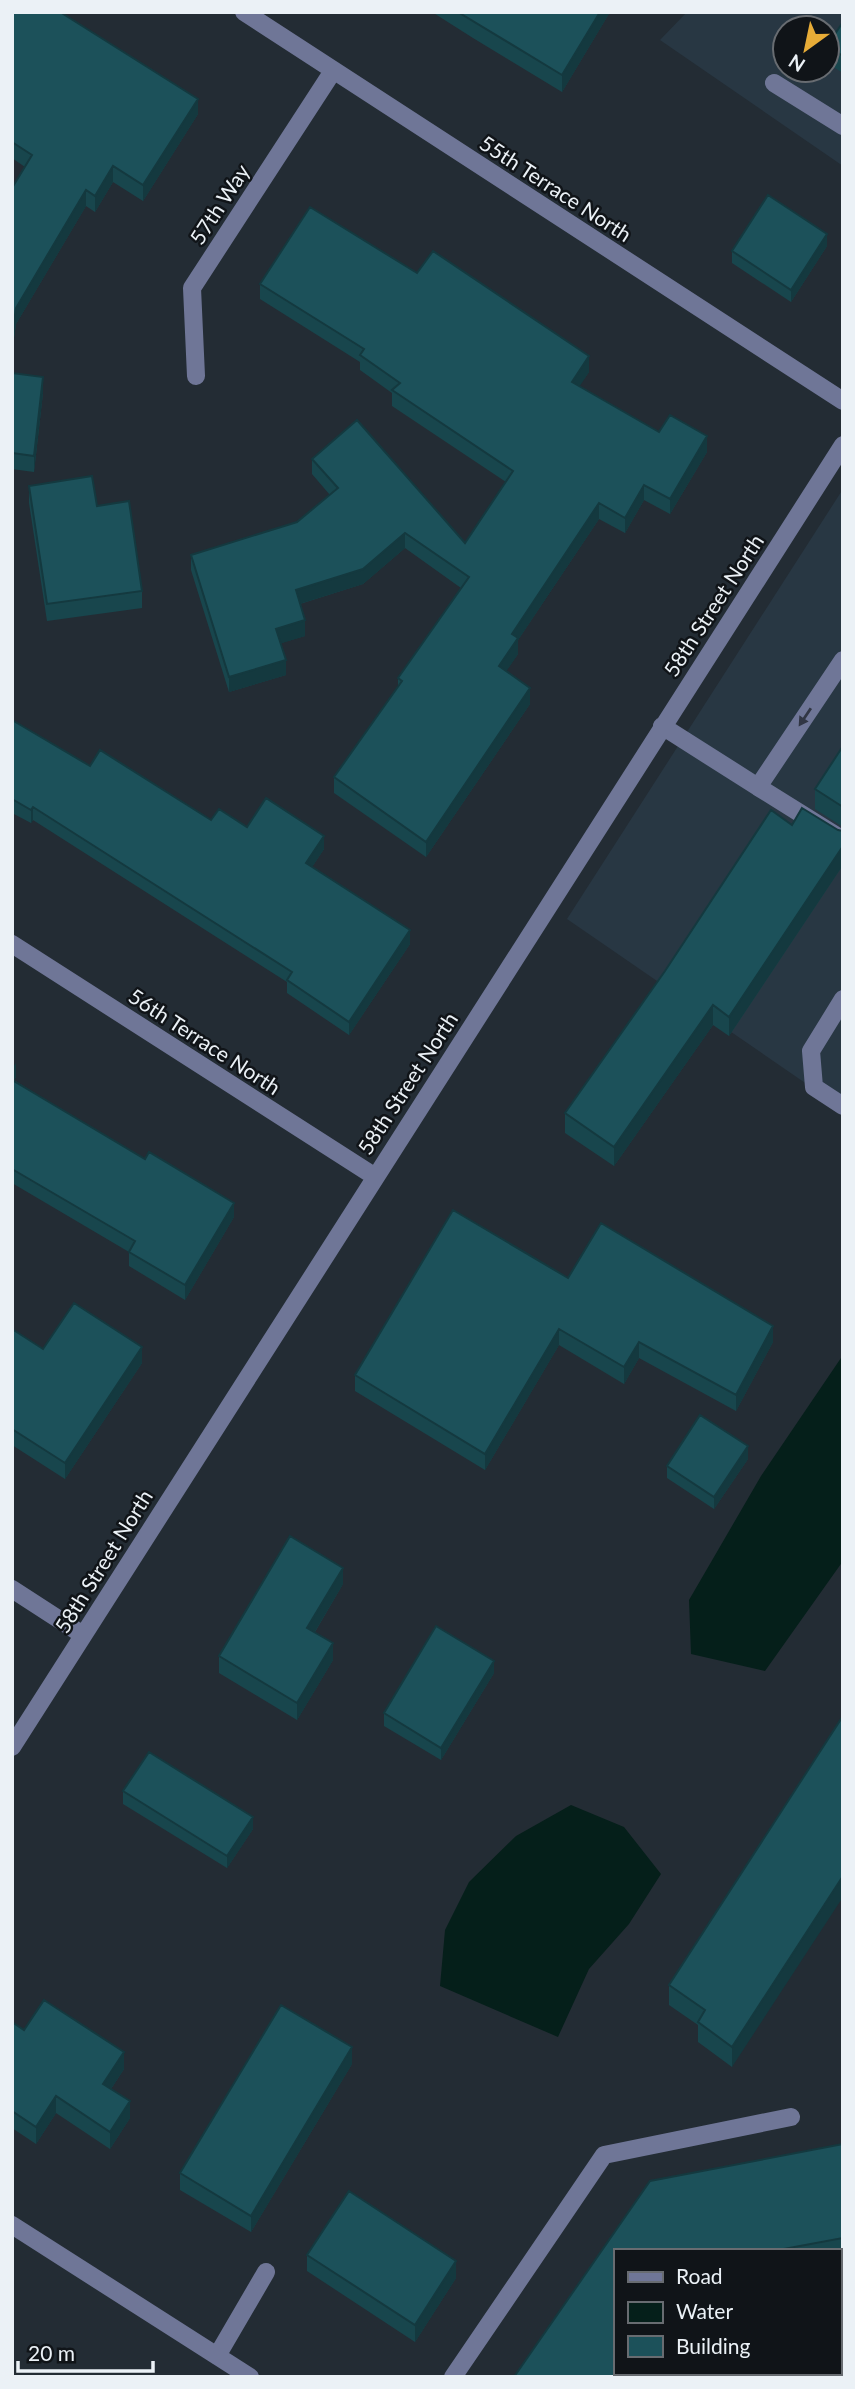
<svg xmlns="http://www.w3.org/2000/svg" width="855" height="2389" font-family="Lato,sans-serif">
<style>
.built{fill:#283743;fill-rule:evenodd}
.water{fill:#051f1a}
.lines{fill:none;stroke-linecap:round;stroke-linejoin:round}
.minor{stroke:#6f7697;stroke-width:18}
.wall{fill:#18464d}
.shaded-wall{fill:#14393f}
.building{fill:#1c515a;stroke:#14393f;stroke-width:2}
.oneway{fill:#313644}
.labels{text-anchor:middle;dominant-baseline:central;stroke-width:5;stroke-linejoin:round;paint-order:stroke}
.street-label{font-size:21px;fill:#ebf1f6;stroke:#101418}
</style>
<rect width="100%" height="100%" fill="#232c34"/>
<path class="built" d="M687 12H843V166L660 40ZM785 28H827V70H785Z
M843 489V1109L567 919Z"/>
<path class="water" d="M843 1355V1561L765 1671 691 1654 689 1600 761 1476Z
M571 1805 624 1827 661 1874 629 1924 589 1969 558 2037 440 1986 445 1930 469 1882 516 1836Z"/>
<g class="lines">
<path class="minor" d="M244 12 843 401
M774 83 843 126
M196 376 192 288 333 71
M662 726 758 787 843 660
M758 787 843 840
M12 944 374 1176
M843 999 811 1051 814 1087 843 1106
M12 1589 83 1635
M12 1747 843 445
M12 2225 250 2377
M217 2356 266 2272
M453 2377 604 2155 791 2117
M742 2377 746 2373"/>
</g>
<path class="wall" d="M12 12 198 114 143 201 113 182 95 212 86 206 16 324 12 352V188L25 167 12 158Z
M432 12H610L562 92 473 38Z
M843 22V73L827 63V46Z
M827 246 791 302 732 263V251Z
M417 273 589 372 579 386 659 432 707 452 670 514 644 500 625 533 599 519 518 640V654L506 671 530 704 426 857 334 793V777L398 687V678L461 588 405 548 363 584 300 604 305 636 281 643 286 675 229 692 191 570V555L297 522 330 495 312 474V459L465 543 506 482 392 406V393L360 370V362L260 299V284Z
M12 373 43 393 34 472 12 469Z
M29 486 97 506 142 591V608L47 621 29 503Z
M12 720 90 766 211 820 247 827 324 849 312 867 410 944 349 1035 287 993V982L33 820 31 823 12 813Z
M843 746V827L815 809V789Z
M792 825 843 831V865L729 1036 713 1025 614 1166 565 1133V1113Z
M12 1061 16 1077 14 1080 234 1217 185 1300 129 1266V1252L12 1183Z
M568 1278 773 1342 736 1411 639 1358 624 1384 559 1345 485 1470 355 1391V1375Z
M12 1329 43 1349 142 1363 65 1479 12 1445Z
M748 1459 714 1509 667 1478V1466Z
M343 1584 315 1632 333 1660 297 1720 219 1673V1656Z
M494 1673 441 1760 384 1726V1713Z
M843 1716 732 2067 698 2042V2025L669 2005V1985Z
M123 1791 253 1829 227 1868 123 1804Z
M12 2022 24 2030 124 2069 111 2089 130 2118 110 2149 56 2113 36 2144 12 2128Z
M352 2064 251 2232 180 2190V2173Z
M843 2144V2258L839 2259V2251H615V2373H642L639 2377H514L650 2181Z
M307 2255 456 2278 415 2342 307 2271Z"/>
<path class="shaded-wall" d="M600 12H610L562 92V75Z
M198 99V114L143 201V185Z
M113 166V182L95 212V196Z
M86 190V206L16 324 12 352V336L16 308Z
M827 234V246L791 302V290Z
M589 356V372L572 398V382Z
M43 377V393L34 472V456Z
M707 436V452L670 514V499Z
M644 485V500L625 533V518Z
M599 503V519L518 640V654L499 682V666L512 634Z
M405 533V548L363 584 296 605V590Z
M305 620V636L276 645V629Z
M286 660V675L229 692V677Z
M530 688V704L426 857V842Z
M33 807V820L31 823V810Z
M324 836V849L306 876V863Z
M843 846V865L729 1036V1017Z
M410 930V944L349 1035V1022Z
M713 1005V1025L614 1166V1147Z
M16 1063V1077L12 1082V1068Z
M234 1203V1217L185 1300V1285Z
M773 1326V1342L736 1411V1395Z
M559 1329V1345L485 1470V1454Z
M639 1342V1358L624 1384V1367Z
M142 1347V1363L65 1479V1463Z
M748 1446V1459L714 1509V1497Z
M343 1568V1584L307 1645V1628Z
M333 1643V1660L297 1720V1703Z
M494 1661V1673L441 1760V1748Z
M253 1817V1829L227 1868V1856Z
M843 1876V1897L732 2067V2047Z
M352 2047V2064L251 2232V2216Z
M124 2052V2069L103 2101V2084Z
M56 2096V2113L36 2144V2127Z
M130 2101V2118L110 2149V2132Z
M456 2261V2278L415 2342V2325Z
M628 2373H642L639 2377H626Z"/>
<path class="building" d="M12 12H60L198 99 143 185 113 166 95 196 86 190 16 308 12 336V188L32 155 12 142Z
M458 12H600L562 75Z
M843 22V56L827 46Z
M768 195 827 234 791 290 732 251Z
M310 207 417 273 433 251 589 356 572 382 659 432 670 415 707 436 670 499 644 485 625 518 599 503 512 634 518 638 499 666 530 688 426 842 334 777 402 681 398 678 469 577 405 533 363 569 296 590 305 620 276 629 286 660 229 677 191 555 297 522 338 488 312 459 357 420 465 543 513 471 392 390 400 383 360 355 364 349 260 284Z
M12 373 43 377 34 456 12 453Z
M92 476 97 506 129 501 142 591 47 604 29 486Z
M12 720 90 766 100 750 211 820 219 809 247 827 266 798 324 836 306 863 410 930 349 1022 287 980 292 972 33 807 31 810 12 799Z
M843 746V807L815 789Z
M802 808 838 830 843 831V846L729 1017 713 1005 614 1147 565 1113 665 971 771 810 792 825Z
M12 1080 145 1159 149 1152 234 1203 185 1285 129 1252 135 1241 12 1169Z
M453 1210 568 1278 601 1223 773 1326 736 1395 639 1342 624 1367 559 1329 485 1454 355 1375Z
M74 1303 142 1347 65 1463 12 1429V1329L43 1349Z
M700 1415 748 1446 714 1497 667 1466Z
M290 1536 343 1568 307 1628 333 1643 297 1703 219 1656Z
M436 1626 494 1661 441 1748 384 1713Z
M843 1716V1876L732 2047 698 2022 705 2010 669 1985Z
M149 1752 253 1817 227 1856 123 1791Z
M44 2000 124 2052 103 2084 130 2101 110 2132 56 2096 36 2127 12 2111V2022L24 2030Z
M281 2005 352 2047 251 2216 180 2173Z
M843 2144V2238L773 2251H615V2373H628L626 2377H514L650 2181Z
M349 2191 456 2261 415 2325 307 2255Z"/>
<defs><path id="oneway-solid" d="M-6-.8H1V-3.2L6.5 0L1 3.2V.8H-6Z" transform="scale(1.75)"/></defs>
<use class="oneway" href="#oneway-solid" transform="translate(805 717) rotate(124)"/>
<g class="labels">
<g class="street-label">
<text transform="translate(556 188) rotate(33)">55th Terrace North</text>
<text transform="translate(219 204) rotate(-57)">57th Way</text>
<text transform="translate(713 605) rotate(-57)">58th Street North</text>
<text transform="translate(205 1041) rotate(33)">56th Terrace North</text>
<text transform="translate(407 1083) rotate(-57)">58th Street North</text>
<text transform="translate(103 1561) rotate(-58)">58th Street North</text>
</g>
</g>
<rect width="855" height="2389" fill="none" stroke="#ebf1f6" stroke-width="28"/>
<rect x="614" y="2249" width="228" height="126" fill="#101418" stroke="#686c71" stroke-width="2"/>
<rect x="628" y="2272" width="35" height="10" fill="#6f7697" stroke="#686c71" stroke-width="2"/>
<text x="676" y="2284" font-size="21" fill="#ebf1f6">Road</text>
<rect x="628" y="2302" width="35" height="21" fill="#051f1a" stroke="#686c71" stroke-width="2"/>
<text x="676" y="2319" font-size="21" fill="#ebf1f6">Water</text>
<rect x="628" y="2336" width="35" height="21" fill="#1c515a" stroke="#686c71" stroke-width="2"/>
<text x="676" y="2354" font-size="21" fill="#ebf1f6">Building</text>
<g transform="translate(806 49) rotate(213)"><circle r="33" fill="#101418" stroke="#686c71" stroke-width="2"/>
<path d="M0-5L12 26L0 18L-12 26Z" fill="#e7ac37"/>
<text y="-10" font-size="19" font-weight="bold" text-anchor="middle" fill="#ebf1f6">N</text>
</g>
<path d="M18 2361v10h135v-10" fill="none" stroke="#ebf1f6" stroke-width="3.5"/>
<text x="28" y="2361" font-size="21" fill="#ebf1f6" stroke="#101418" stroke-width="5" paint-order="stroke">20 m</text>
</svg>
